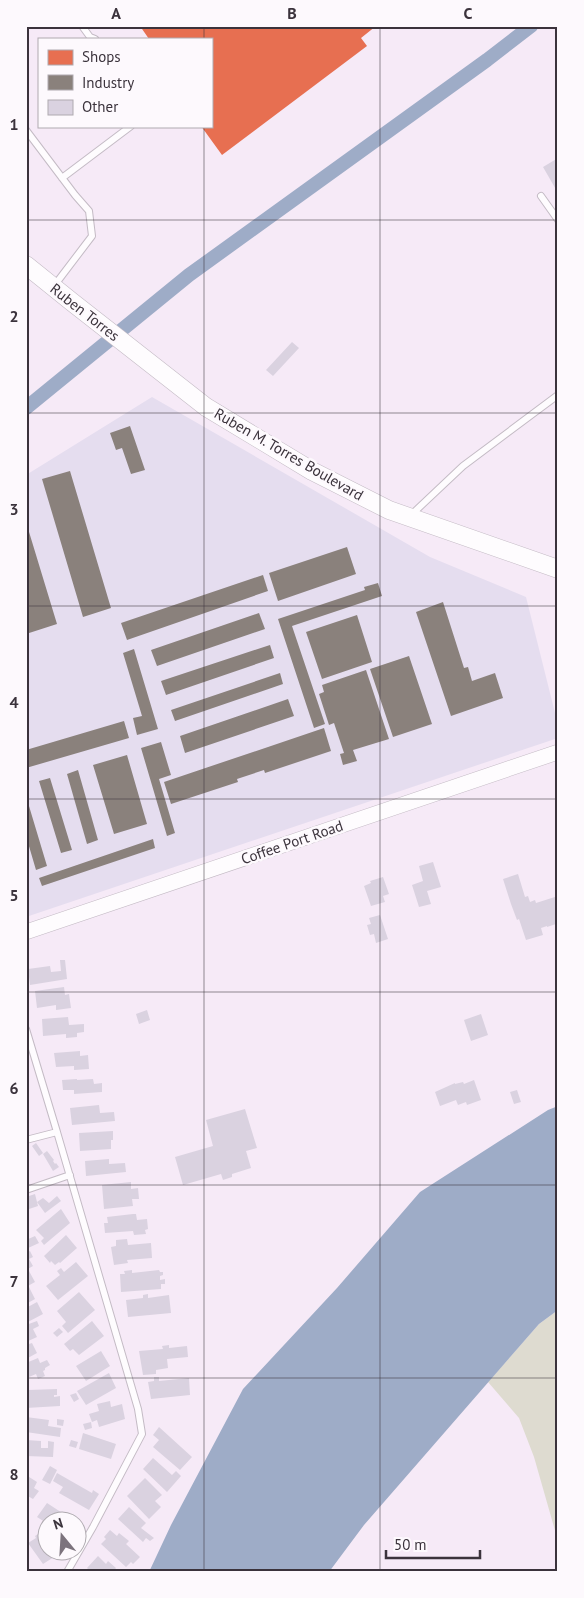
<svg xmlns="http://www.w3.org/2000/svg" width="584" height="1598" font-family="'PT Sans',sans-serif">
<style>
.industrial{fill:#e5ddef}
.green{fill:#dedbd0}
.water{fill:#9eacc7}
.shops{fill:#e76f51}
.industry{fill:#8a817c}
.lines{fill:none;stroke-linecap:round;stroke-linejoin:round}
.canal{stroke:#9eacc7;stroke-width:14}
.building{fill:#dad2e0}
.service-casing{stroke:#c4bbc5;stroke-width:8}
.tertiary-casing{stroke:#c4bbc5;stroke-width:16}
.secondary-casing{stroke:#c4bbc5;stroke-width:19}
.service{stroke:#fefcfe;stroke-width:6}
.tertiary{stroke:#fefcfe;stroke-width:15}
.secondary{stroke:#fefcfe;stroke-width:18}
.grid{fill:none;stroke:#3b333c;stroke-width:1;stroke-opacity:0.55}
.labels{text-anchor:middle;dominant-baseline:central;stroke-width:5;stroke-linejoin:round;paint-order:stroke}
.street-label{font-size:15px;fill:#3b333c;stroke:#fdf9fd}
.neatline{fill:none;stroke:#3b333c;stroke-width:2}
.grid-label{font-size:16px;text-anchor:middle;font-weight:bold;fill:#3b333c}
</style>
<rect width="100%" height="100%" fill="#f6eaf7"/>
<path class="industrial" d="M152 397 430 557 526 597 558 725V738L26 917V475Z"/>
<path class="green" d="M558 1310V1541L534 1457 519 1418 488 1382 539 1324Z"/>
<path class="water" d="M558 1106V1310L539 1324 364 1525 329 1572H149L171 1525 243 1389 337 1288 420 1192 548 1110Z"/>
<path class="shops" d="M140 26H376L361 38 367 46 222 155 201 126H211V39H149Z"/>
<path class="industry" d="M130 426 145 470 131 474 122 448 116 450 110 433Z
M70 471 111 608 83 617 42 479Z
M26 522 57 624 26 634Z
M347 547 356 574 278 601 269 573Z
M263 575 268 591 127 640 121 623Z
M378 583 382 596 292 626 325 724 314 728 278 619 365 590 364 587Z
M443 602 464 668 468 667 472 681 495 673 503 698 451 716 416 612Z
M259 613 265 629 157 666 151 650Z
M357 615 372 662 322 679 306 632Z
M270 645 274 658 166 695 161 681Z
M134 649 158 729 137 735 133 718 142 716 123 653Z
M409 656 432 724 393 737 370 669Z
M366 670 389 739 353 750 357 761 343 765 340 754 344 753 334 723 329 725 319 694 324 692 322 685Z
M280 673 283 684 175 721 171 710Z
M288 699 294 716 185 753 180 736Z
M124 721 129 738 26 768V750Z
M324 728 331 751 265 773 264 770 237 779 238 782 171 804 164 782Z
M161 742 171 775 159 779 175 833 167 836 141 748Z
M127 755 147 824 114 834 93 765Z
M78 770 98 840 87 844 67 774Z
M50 778 72 850 61 853 39 781Z
M26 796 47 866 36 870 26 836Z
M153 839 155 848 42 886 39 878Z"/>
<g class="lines">
<path class="canal" d="M26 408 189 275 487 60 531 26"/>
</g>
<path class="building" d="M558 158V193L543 167Z
M292 342 299 348 273 376 266 370Z
M433 862 441 887 427 891 431 904 419 907 412 885 423 881 419 866Z
M518 874 525 897 528 896 530 902 535 900 536 903 558 896V922L555 923 556 924 547 927V926L541 928 543 935 526 940 519 919 517 920 511 904 503 879Z
M383 877 389 894 383 896 385 902 371 906 364 886 371 883 370 881Z
M380 915 388 939 376 943 374 934 370 935 367 925 371 924 369 918Z
M60 960H65L67 979 30 985 28 969 50 966 51 972 61 971Z
M64 987 65 995 69 994 71 1008 56 1010V1005L37 1008 35 991Z
M147 1010 150 1020 139 1024 136 1014Z
M481 1014 488 1035 471 1041 464 1020Z
M68 1017 69 1025 84 1024V1032L77 1033V1037L66 1038V1034L43 1036 42 1019Z
M80 1051V1056L88 1055 89 1069 74 1070V1066L56 1067 54 1053Z
M77 1079V1080L93 1079 94 1084 102 1083V1092L74 1094V1090H63L62 1080Z
M474 1080 481 1100 467 1105 466 1102 458 1105 456 1100 440 1106 435 1092 455 1083V1084L463 1082 464 1084Z
M517 1090 521 1102 514 1104 510 1092Z
M99 1105 100 1113 114 1112 115 1121 72 1125 70 1108Z
M245 1109 257 1148 246 1151 251 1168 232 1174V1177L223 1180 221 1174 183 1185 175 1157 213 1146 206 1120Z
M113 1131V1140H111V1149L80 1151 79 1133Z
M36 1143 43 1153 39 1156 32 1146Z
M47 1151 54 1160 53 1161 55 1164 56 1163 59 1167 53 1171 43 1154Z
M109 1159V1164L125 1163 126 1172 86 1176 85 1161Z
M131 1182V1189L138 1188 139 1199H132L133 1206 104 1209 102 1185Z
M35 1194 38 1206 29 1209 26 1197Z
M57 1196 61 1201 45 1213 37 1202 43 1198 49 1203Z
M61 1209 70 1223 44 1245 41 1241 44 1238 36 1230Z
M133 1214H136L137 1220 147 1219 148 1229 145 1230 146 1234 134 1235 133 1231 105 1233 104 1223H108L107 1217Z
M66 1235 77 1248 60 1263 59 1262 55 1265 51 1261 50 1263 44 1256Z
M35 1236 39 1243 26 1249V1240Z
M127 1239 128 1245 151 1243 152 1258 127 1260 128 1263 114 1265 111 1247 116 1246V1240Z
M30 1251 33 1257 29 1259 33 1266 26 1270V1253Z
M76 1262 88 1276 58 1300 46 1286 60 1275 57 1271 61 1268 64 1272Z
M132 1270V1273L159 1270 160 1272H163V1275L160 1276V1280L165 1279V1284H161V1289L121 1292 120 1274H125L124 1271Z
M29 1271 35 1282 26 1287V1272Z
M29 1287 35 1299 26 1304V1288Z
M79 1292 95 1310 68 1333 62 1326 66 1322 57 1311Z
M148 1294V1298L169 1295 171 1313 128 1317 126 1300 143 1298V1295Z
M37 1302 43 1314 26 1323V1308Z
M37 1321 39 1326 33 1329 37 1337 26 1342V1325Z
M92 1321 104 1336 79 1355 73 1349 70 1351 64 1344Z
M59 1328 63 1332 57 1337 53 1333Z
M32 1343 37 1353 26 1359V1345Z
M169 1345V1348L187 1346 188 1357 167 1359 168 1368 156 1370V1374L143 1375 139 1351 163 1349 162 1346Z
M101 1351 110 1366 86 1381 76 1366Z
M38 1358 40 1363 47 1360 50 1365 45 1368V1370L43 1371 45 1376 38 1379 36 1374 29 1377 26 1371V1363Z
M109 1373 116 1388 86 1405 77 1391Z
M154 1377H159V1381L189 1378 190 1395 151 1399 148 1382 154 1381Z
M57 1389V1395H54V1397L60 1396V1406L26 1408V1392L28 1390Z
M76 1393 79 1399 74 1402 70 1395Z
M110 1401 111 1407 122 1404 125 1419 99 1427 97 1420 92 1422 89 1414 99 1411 97 1404Z
M26 1417 49 1420 48 1426 61 1428 60 1437 26 1432Z
M57 1419 64 1420 63 1426 57 1425Z
M91 1422 92 1428 85 1430 83 1424Z
M159 1427 192 1457 180 1470 153 1447 159 1440 153 1435Z
M83 1433 116 1444 111 1459 79 1449Z
M26 1440 41 1441V1448H48V1441L54 1442 53 1457 26 1456Z
M71 1440 78 1442 76 1448 69 1446Z
M153 1458 172 1475 176 1471 181 1476 167 1492 143 1469Z
M50 1466 57 1470 50 1484 42 1480Z
M57 1473 92 1493 93 1490 99 1494 89 1510 59 1493 63 1487 53 1481Z
M26 1475 37 1482 34 1488 39 1491 33 1499 26 1495Z
M145 1478 162 1495 155 1501 161 1507 149 1519 127 1496Z
M47 1503 73 1520H48V1524L37 1517Z
M129 1507 146 1523 141 1528 154 1538 150 1541 146 1538 143 1542 118 1519Z
M44 1530 47 1533 44 1535 48 1539V1550H65L43 1564 28 1543 36 1538 35 1536Z
M110 1530 117 1536 119 1533 129 1541 126 1544 140 1557 133 1564 131 1562 126 1567 101 1544 106 1539 104 1537Z
M98 1556 106 1564 108 1561 116 1568 113 1572H91L87 1568Z"/>
<g class="lines">
<defs>
<path id="service" d="M82 26 90 37 95 39
M26 130 75 195 89 211 92 236 54 286
M62 178 131 126
M541 196 558 220
M410 516 463 466 558 395
M26 1029 57 1132 26 1140
M57 1132 138 1409 142 1434 93 1527 67 1572
M26 1190 70 1175"/>
<path id="tertiary" d="M26 932 558 752"/>
<path id="secondary" d="M26 265 72 302 206 407 312 471 389 510 558 569"/>
</defs>
<use href="#service" class="service-casing"/>
<use href="#tertiary" class="tertiary-casing"/>
<use href="#secondary" class="secondary-casing"/>
<use href="#service" class="service"/>
<use href="#tertiary" class="tertiary"/>
<use href="#secondary" class="secondary"/>
</g>
<path class="grid" d="M204 26V39M380 26V1572M204 126V1572M26 220H558M26 413H558M26 606H558M26 799H558M26 992H558M26 1185H558M26 1378H558"/>
<g class="labels">
<g class="street-label">
<text transform="translate(85 312) rotate(38)">Ruben Torres</text>
<text transform="translate(289 454) rotate(30)">Ruben M. Torres Boulevard</text>
<text transform="translate(292 842) rotate(-19)">Coffee Port Road</text>
</g>
</g>
<rect width="584" height="1598" fill="none" stroke="#fdf9fd" stroke-width="55"/>
<rect x="38" y="38" width="175" height="90" fill="#fdf9fd" stroke="#afaab0"/>
<rect x="48" y="50" width="25" height="15" fill="#e76f51" stroke="#afaab0"/>
<text x="82" y="62" font-size="15" fill="#3b333c">Shops</text>
<rect x="48" y="75" width="25" height="15" fill="#8a817c" stroke="#afaab0"/>
<text x="82" y="88" font-size="15" fill="#3b333c">Industry</text>
<rect x="48" y="100" width="25" height="15" fill="#dad2e0" stroke="#afaab0"/>
<text x="82" y="112" font-size="15" fill="#3b333c">Other</text>
<g transform="translate(62 1536) rotate(342)"><circle r="24" fill="#fdf9fd" stroke="#afaab0"/>
<path d="M0-4L9 19L0 12L-9 19Z" fill="#7c737d"/>
<text y="-8" font-size="14" font-weight="bold" text-anchor="middle" fill="#3b333c">N</text>
</g>
<path d="M386 1550v8h94v-8" fill="none" stroke="#3b333c" stroke-width="2.5"/>
<text x="394" y="1550" font-size="15" fill="#3b333c" stroke="#fdf9fd" stroke-width="4" paint-order="stroke">50 m</text>
<rect x="28" y="28" width="528" height="1542" class="neatline"/>
<g class="grid-label">
<text x="116" y="19">A</text>
<text x="292" y="19">B</text>
<text x="468" y="19">C</text>
<text x="14" y="130">1</text>
<text x="14" y="322">2</text>
<text x="14" y="515">3</text>
<text x="14" y="708">4</text>
<text x="14" y="901">5</text>
<text x="14" y="1094">6</text>
<text x="14" y="1287">7</text>
<text x="14" y="1480">8</text>
</g>
</svg>
